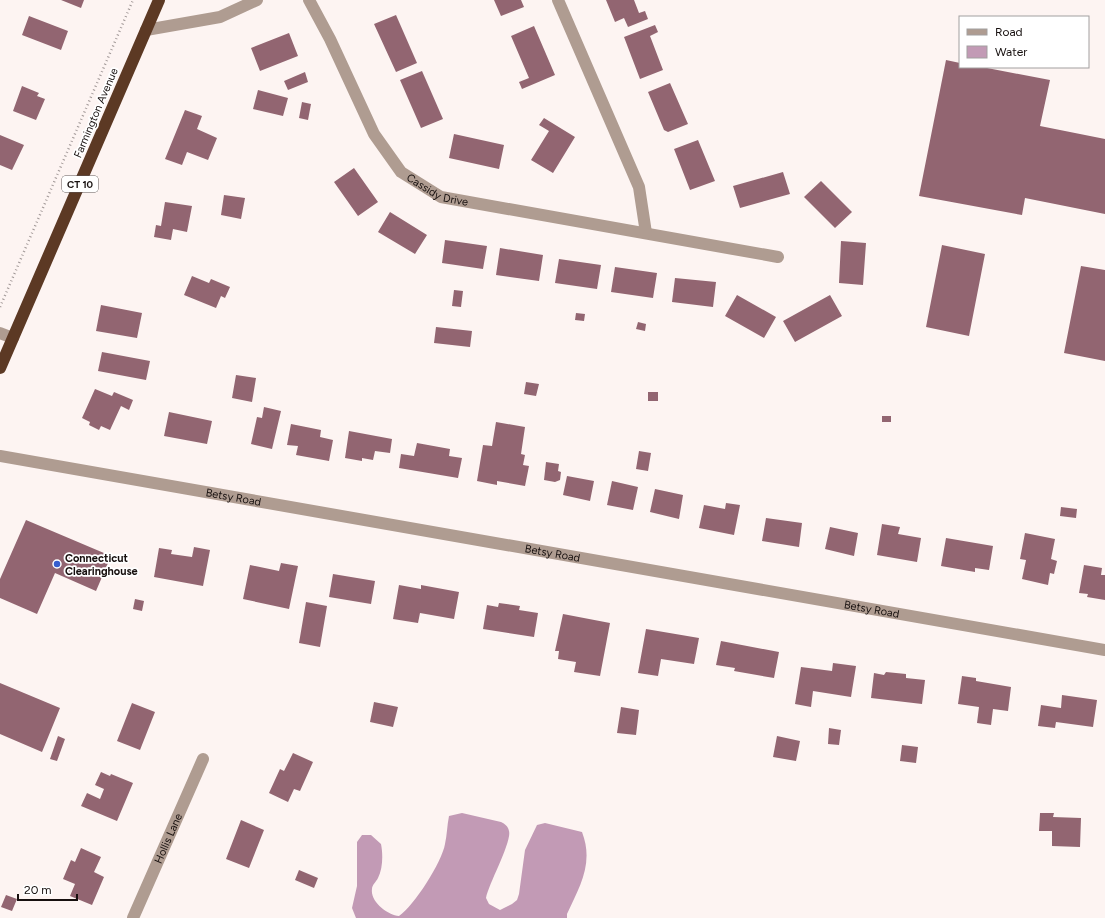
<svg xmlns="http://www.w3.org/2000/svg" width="1105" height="918" font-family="Figtree,sans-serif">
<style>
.water{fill:#c29ab5}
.building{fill:#926571}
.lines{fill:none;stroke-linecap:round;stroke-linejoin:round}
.path{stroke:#a29998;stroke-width:2.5;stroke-dasharray:1 3;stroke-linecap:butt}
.minor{stroke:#af9c91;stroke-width:12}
.highway{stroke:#5c3924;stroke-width:12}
.poi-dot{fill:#365ece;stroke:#fff;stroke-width:1.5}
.labels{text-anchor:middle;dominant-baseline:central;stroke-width:3.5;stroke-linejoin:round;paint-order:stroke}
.shield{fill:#fff;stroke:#5c5756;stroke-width:1}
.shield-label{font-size:10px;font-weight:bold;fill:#160f0e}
.street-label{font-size:11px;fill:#160f0e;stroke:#fff}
.poi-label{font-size:11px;font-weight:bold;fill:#160f0e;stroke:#fff;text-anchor:start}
</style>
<rect width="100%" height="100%" fill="#fdf4f2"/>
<path class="water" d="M462 813 501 822C505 824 508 826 509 831 512 842 489 883 486 898L489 904 500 910 512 904 517 900 519 894 525 850 537 825 545 823 582 832C594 863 580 886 567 914V918H356L352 908 357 886V842L362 835H371L381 844C383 854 383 868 378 878 376 882 372 885 372 889 370 902 388 915 399 916 414 906 442 862 445 844 447 835 447 826 449 816Z"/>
<path class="building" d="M61 0H84L81 8Z
M494 0H521L524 7 501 16Z
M606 0H634L639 13 645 11 648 19 628 27 624 18 615 22Z
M396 15 417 63 396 72 374 24Z
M29 16 68 31 61 50 22 35Z
M655 25 658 32 650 36 663 70 640 79 624 37Z
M534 26 555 75 522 89 519 82 529 78 511 36Z
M289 33 298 56 260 71 251 48Z
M946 60 960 63V67H982L1050 80 1040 126 1105 139V214L1025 198 1022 215 919 196Z
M422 71 443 119 421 128 400 80Z
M305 72 308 82 288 90 284 81Z
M670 83 688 124 668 132 664 130 648 92Z
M22 86 39 93 37 96 45 99 36 120 13 111Z
M258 90 288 98 283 116 253 109Z
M302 102 311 104 308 120 299 118Z
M185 110 202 116 197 129 217 138 208 160 187 152 182 165 165 159Z
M544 118 575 137 553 173 531 160 549 131 539 125Z
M454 134 504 145 499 169 449 158Z
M0 135 24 145 12 170 0 165Z
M698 140 715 181 690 190 674 149Z
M354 168 378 202 358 216 334 182Z
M783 172 790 194 740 208 733 186Z
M821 181 852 212 835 228 804 197Z
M224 195 245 198 241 219 221 215Z
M165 202 192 206 187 232 173 229 171 240 154 237 156 225 161 226Z
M390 212 427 235 415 254 378 232Z
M445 240 487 246 483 269 442 263Z
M841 241 866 243 863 285 839 283Z
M942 245 985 254 969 336 926 327Z
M500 248 543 255 539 281 496 275Z
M559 259 601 265 597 289 555 283Z
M1081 266 1105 270V361L1064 353Z
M615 267 657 273 653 298 611 292Z
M192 276 209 283 211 279 230 287 225 298 221 296 216 308 184 295Z
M675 278 716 282 713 307 672 302Z
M454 290 463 291 461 307 452 306Z
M737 295 776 317 764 338 725 316Z
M830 295 842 316 795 342 783 321Z
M101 305 142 313 137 338 96 331Z
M576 313 585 314 584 321 575 320Z
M638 322 646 324 645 331 636 329Z
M436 327 472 331 470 347 434 343Z
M102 352 150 361 146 380 98 371Z
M236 375 256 378 252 402 232 398Z
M526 382 539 384 536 396 524 394Z
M95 389 112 396 114 392 133 400 129 410 121 406 110 430 101 426 99 430 89 425 90 422 82 418Z
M648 392H658V401H648Z
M264 407 281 411 272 449 251 444 257 417 262 418Z
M169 412 212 421 207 444 164 436Z
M882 416H891V422H882Z
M496 422 525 427 521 454 525 455 523 465 529 466 525 486 497 481V485L477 481 483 445 492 446Z
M291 424 321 430 320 437 333 440 329 461 296 455 298 446 287 445Z
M349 431 392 439 390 453 375 451 373 460 362 458V461L345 458Z
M417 443 450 449 449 456 462 458 458 478 399 468 401 454 414 456Z
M639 451 651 453 648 471 636 469Z
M546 462 559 464 558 471 561 472 560 480 555 482 544 480Z
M567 476 594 481 590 501 563 495Z
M612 481 638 487 633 510 607 505Z
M655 489 683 495 679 519 650 512Z
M726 503 740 505 734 535 699 528 704 505 725 509Z
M1061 507 1077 509 1076 518 1060 516Z
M766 518 802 523 799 547 762 541Z
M26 520 111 556 96 591 55 573 37 614 0 598V579Z
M882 524 900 527 898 534 921 538 917 562 877 555Z
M830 527 858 533 854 556 825 549Z
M1025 533 1055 539 1051 559 1057 561 1054 574 1050 573 1048 585 1022 579 1026 560 1020 559Z
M946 538 993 546 989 570 975 568V572L941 566Z
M194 547 210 550 203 586 154 577 159 548 172 550 171 554 192 557Z
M281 563 298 566 289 609 243 599 250 565 279 571Z
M1084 565 1102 568 1101 575H1105V600L1087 597 1088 594 1079 593Z
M333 574 375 581 371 604 329 597Z
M399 585 421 589V585L459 592 454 619 420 613 418 623 393 619Z
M135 599 144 601 142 611 133 609Z
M306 602 327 606 320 647 299 643Z
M499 603 520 606 519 610 538 613 534 637 483 629 487 605 498 607Z
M563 614 610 623 600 676 574 672 576 662 558 659 559 651H555Z
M646 629 699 638 694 664 661 659 658 676 638 673Z
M721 641 779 652 774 678 734 671 735 668 716 665Z
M833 663 856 666 851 697 813 691 811 707 795 704 801 667 832 671Z
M886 672 906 674V678L925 680 922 704 871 698 874 673 884 675Z
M962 676 976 678V681L1011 687 1008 711 993 709 991 725 977 723 979 707 958 704Z
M0 683 60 708 42 752 0 734Z
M1062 695 1097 700 1093 727 1056 722 1055 728 1038 726 1041 705 1061 708Z
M374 702 398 707 393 727 370 722Z
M132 703 155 712 140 750 117 741Z
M621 707 639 710 636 735 617 733Z
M829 728 841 730 839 745 828 744Z
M58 736 65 739 57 761 50 759Z
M777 736 800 741 796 761 773 757Z
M902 745 918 747 916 763 900 761Z
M293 753 313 762 300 791 294 789 288 802 269 793 280 769 284 771Z
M101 772 110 776 111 774 133 783 117 821 81 806 87 793 100 799 104 789 95 785Z
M1040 813H1054L1053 817 1081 818 1080 847 1052 846V831H1039Z
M241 820 264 830 249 868 226 859Z
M81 848 101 857 94 872 104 877 92 905 70 896 75 884 63 879 71 860 75 862Z
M299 870 318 878 314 888 295 880Z
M6 895 17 899 12 911 1 907Z"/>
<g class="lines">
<path class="path" d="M0 307 133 0"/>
<g class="minor">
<path id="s1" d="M309 0 330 39 374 134 401 172 441 197 778 257"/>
<path d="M558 0 639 187 646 233"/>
<path d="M146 30 220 17 257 0"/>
<path d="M0 333 13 338"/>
<path id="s2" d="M0 456 1105 650"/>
<path id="s3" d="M133 918 203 759"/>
</g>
<path class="highway" d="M0 368 159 0"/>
</g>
<circle class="poi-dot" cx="57" cy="564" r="4"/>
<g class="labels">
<rect class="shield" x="62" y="176" width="36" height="16" rx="3"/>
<g class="shield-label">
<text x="80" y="184">CT 10</text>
</g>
<g class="street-label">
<text transform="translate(96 113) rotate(-67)">Farmington Avenue</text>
<text stroke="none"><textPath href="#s1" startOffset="237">Cassidy Drive</textPath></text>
<text stroke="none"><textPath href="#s2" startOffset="237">Betsy Road</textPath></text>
<text stroke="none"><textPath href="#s2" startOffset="561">Betsy Road</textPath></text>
<text stroke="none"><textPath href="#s2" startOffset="885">Betsy Road</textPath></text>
<text stroke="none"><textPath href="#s3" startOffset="87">Hollis Lane</textPath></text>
</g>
<g class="poi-label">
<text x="65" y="558">Connecticut<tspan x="65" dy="13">Clearinghouse</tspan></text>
</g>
</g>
<rect x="959" y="16" width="130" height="52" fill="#ffffff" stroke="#a29f9f"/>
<rect x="967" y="29" width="20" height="6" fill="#af9c91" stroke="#a29f9f"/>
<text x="995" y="36" font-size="12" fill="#160f0e">Road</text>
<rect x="967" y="46" width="20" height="12" fill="#c29ab5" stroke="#a29f9f"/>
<text x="995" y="56" font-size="12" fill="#160f0e">Water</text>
<path d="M18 894v6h59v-6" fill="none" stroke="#160f0e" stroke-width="2"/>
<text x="24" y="894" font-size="12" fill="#160f0e" stroke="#ffffff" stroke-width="3" paint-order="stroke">20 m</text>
</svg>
